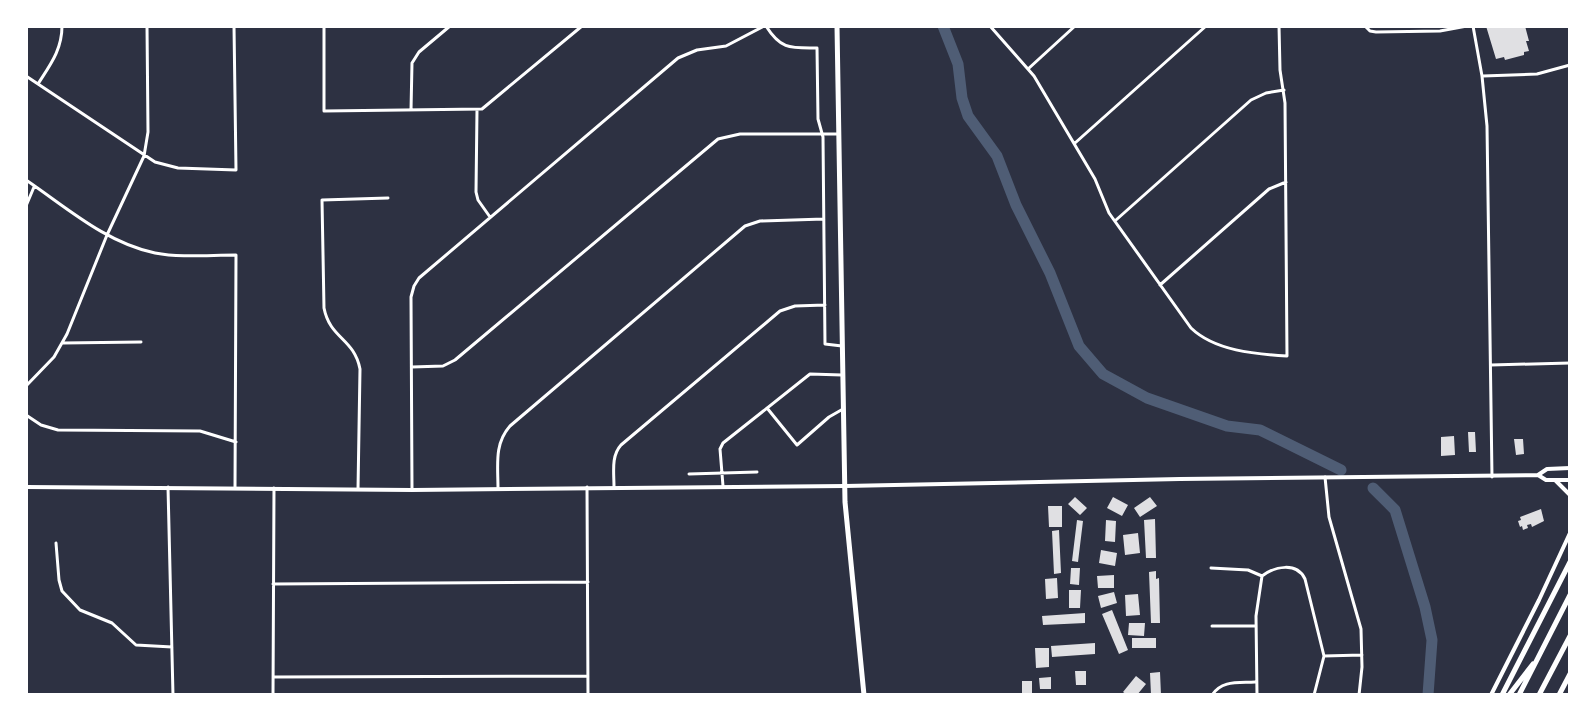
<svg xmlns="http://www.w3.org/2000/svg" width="1596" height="721" font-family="'Golos Text',sans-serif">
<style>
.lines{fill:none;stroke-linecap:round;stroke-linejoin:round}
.river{stroke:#4f5d75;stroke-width:11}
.building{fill:#e0e0e3}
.minor{stroke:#fff;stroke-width:3}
.secondary{stroke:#fff;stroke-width:4}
.primary{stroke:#fff;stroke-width:5}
.motorway{stroke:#fff;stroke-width:5}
</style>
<rect width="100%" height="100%" fill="#2d3142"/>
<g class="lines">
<path class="river" d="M943 26 958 64 962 98 968 116 997 156 1016 205 1050 273 1079 346 1103 374 1147 398 1227 426 1260 430 1341 470
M1373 488 1395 510 1425 607 1432 640 1428 695"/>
</g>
<path class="building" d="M1486 26H1525L1529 41H1526L1529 51 1524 52V55L1505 60 1504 57 1496 59Z
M1468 432H1475L1476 452H1469Z
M1454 436 1455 455 1441 456V437Z
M1514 439H1523L1524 454 1516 455Z
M1075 497 1087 508 1080 515 1068 504Z
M1113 497 1128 505 1122 516 1107 508Z
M1150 497 1157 506 1140 517 1134 508Z
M1048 506H1062V527H1049Z
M1541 509 1544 521 1532 527 1531 524 1527 525 1528 528 1523 530 1522 526 1520 527 1518 521 1521 520 1520 517Z
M1155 519 1156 558H1146L1144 520Z
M1077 520 1083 521 1078 562 1072 561Z
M1106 520 1116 521 1115 542 1105 541Z
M1059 530 1061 573 1054 574 1052 531Z
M1138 533 1140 553 1125 555 1123 535Z
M1101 550 1117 553 1115 566 1099 563Z
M1071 568H1080L1079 585 1070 584Z
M1156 571V579L1159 578 1160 623H1151L1149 572Z
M1114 575V588H1098L1097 576Z
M1057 578 1058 598 1046 599 1045 579Z
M1069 590H1081L1080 608H1069Z
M1114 592 1117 603 1101 608 1098 596Z
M1138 594 1140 615 1126 616 1125 595Z
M1112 610 1128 650 1119 654 1102 614Z
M1085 613V623L1043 625 1042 616Z
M1129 623H1145L1144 636 1128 635Z
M1132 638H1156V648H1132Z
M1095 643V654L1052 657 1051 646Z
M1035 648H1049V667L1036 668Z
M1075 671H1086V685H1076Z
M1160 672 1161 695H1151L1150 673Z
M1136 676 1146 684 1137 695H1127L1123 692Z
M1051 677V689H1040L1039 678Z
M1022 681H1032V695H1022Z"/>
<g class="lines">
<path class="minor" d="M324 26V111L482 109 582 26
M766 26C781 50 791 48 817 48L818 119 823 137 825 344 842 346
M990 26 1034 76 1095 179 1109 213 1191 328C1215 351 1255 354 1287 356L1285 103 1280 70 1279 26
M1365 26 1370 31 1376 32 1440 31 1467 26
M1473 26 1482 76 1487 126 1492 477
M1028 69 1075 26
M26 76 155 162 178 168 236 170 234 26
M1483 76 1537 74 1570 65
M38 84C50 65 62 50 62 26
M411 110 412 63 419 52 450 26
M477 110 476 192 478 200 490 217
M1075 143 1206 26
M26 180C66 207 106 243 155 253 181 258 209 255 236 255L235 488
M26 206 34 187
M1116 220 1251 100 1266 93 1284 90
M1160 285 1269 189 1286 182
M63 343 141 342
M1491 365 1570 363
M412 367 443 366 455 360 718 139 740 134H837
M26 386 54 357 67 334 107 235 144 156 148 132 147 26
M767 408 797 445 829 417 843 409
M26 415 41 425 58 430 200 431 236 442
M689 474 757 472
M1325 477 1329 517 1361 629 1362 667 1359 695
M723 486 720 449 723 443 810 374 842 375
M168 487 173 695
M587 487 588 695
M614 487C614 472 611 456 621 445L780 311 795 306 825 305
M358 489 360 369C354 338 330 339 324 308L322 200 388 198
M498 489C498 465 494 444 510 426L745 226 760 221 824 219
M412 490 411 297 414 286 419 278 678 58 697 50 726 46 764 26
M56 543 59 580 62 591 80 610 112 623 136 645 172 647
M1211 568 1248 570 1262 576
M1262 576C1275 566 1297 562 1305 579L1324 656 1314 695
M273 584 588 582
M1212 626H1256
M1324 656 1362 655
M273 677 588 676
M273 695 274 488
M1212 695C1222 680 1238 683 1255 682
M1257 695 1256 616 1262 576"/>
<path class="secondary" d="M1538 475 1547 469 1570 468
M1556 481 1570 495
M26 487 412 490 845 486 1180 479 1538 475 1546 480H1570
M1491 695 1539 600 1570 533"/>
<path class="primary" d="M837 26 845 502 864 695"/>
<path class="motorway" d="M1502 695 1570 562
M1509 695 1533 664
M1519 695 1570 595
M1539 695 1570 636
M1559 695 1570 674"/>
</g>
<rect width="1596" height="721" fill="none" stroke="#ffffff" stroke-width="56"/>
</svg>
